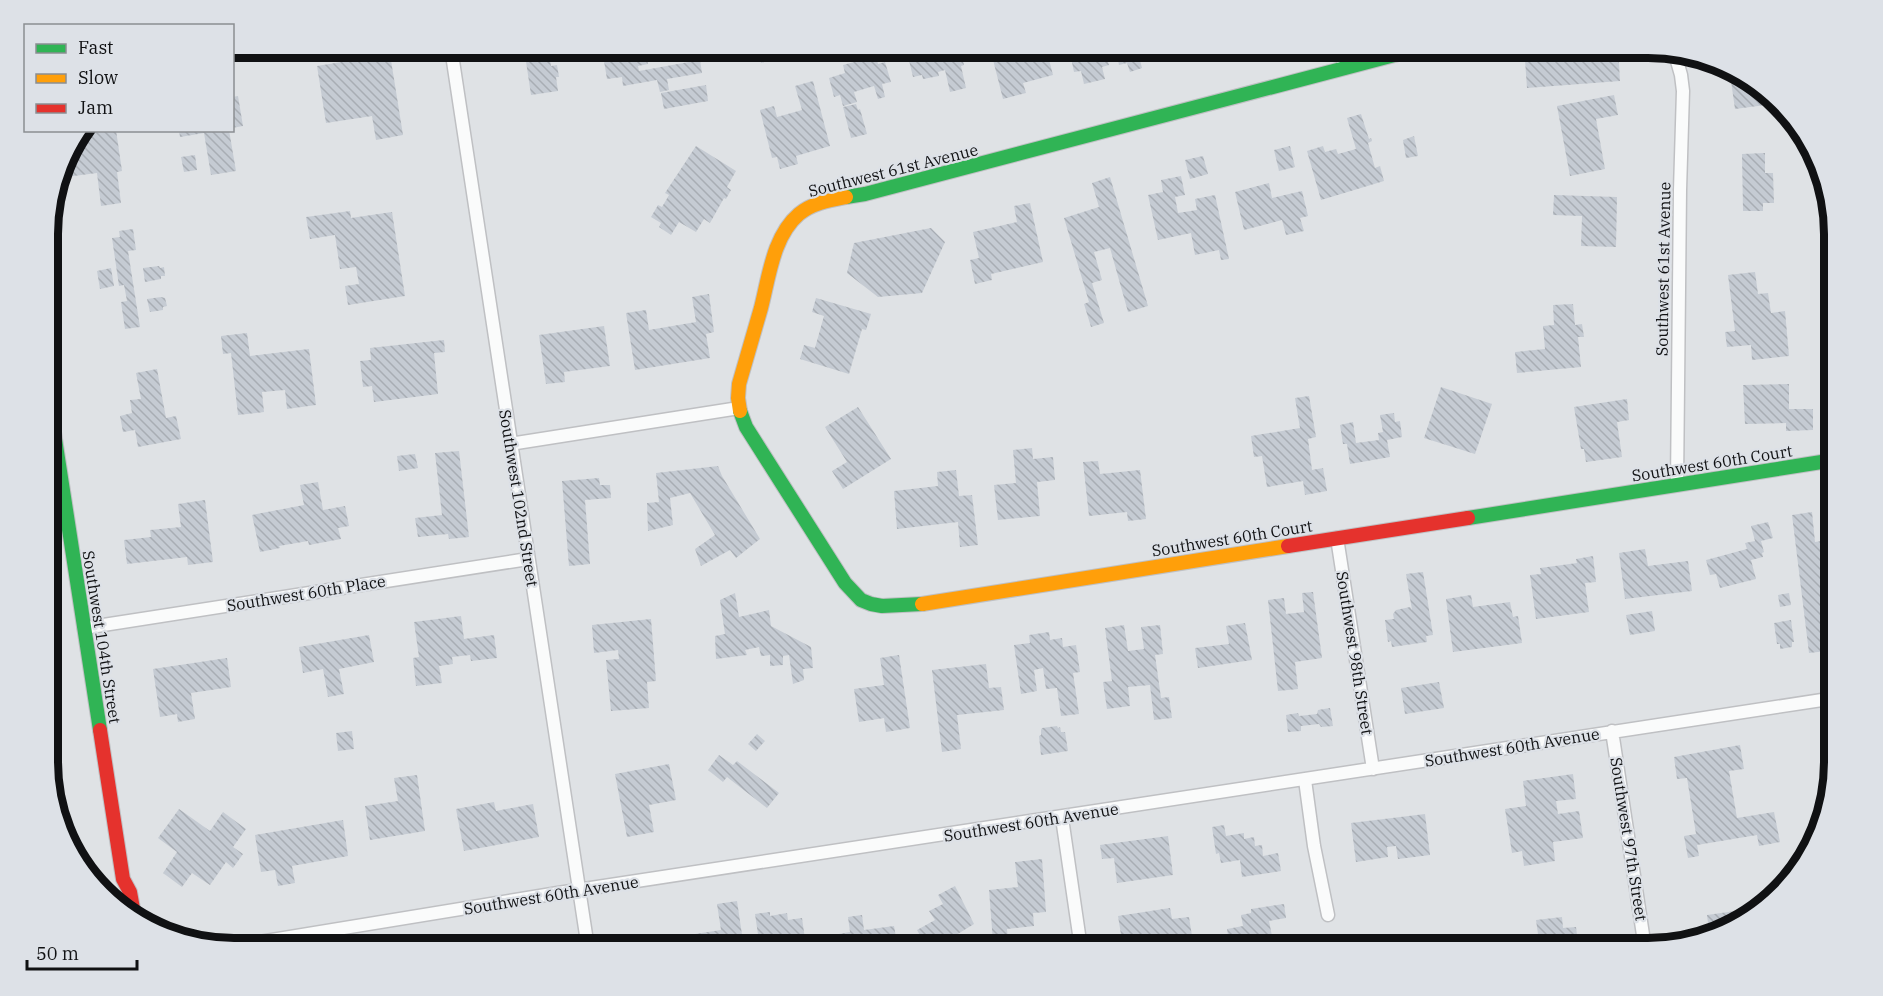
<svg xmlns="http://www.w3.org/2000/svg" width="1883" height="996" font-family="'IBM Plex Serif',serif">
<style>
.building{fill:url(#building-back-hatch)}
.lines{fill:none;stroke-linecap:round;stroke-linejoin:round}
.street-casing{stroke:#bfc0c3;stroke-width:15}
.fast-casing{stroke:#bfc0c3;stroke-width:16}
.slow-casing{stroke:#bfc0c3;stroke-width:16}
.jam-casing{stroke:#bfc0c3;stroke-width:16}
.street{stroke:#fafbfb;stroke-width:12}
.fast{stroke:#30b455;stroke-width:14}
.slow{stroke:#ff9f0a;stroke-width:14}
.jam{stroke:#e5322d;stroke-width:14}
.labels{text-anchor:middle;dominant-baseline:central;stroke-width:4.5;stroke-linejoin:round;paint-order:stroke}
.street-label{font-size:16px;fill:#101113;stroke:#dde1e7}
.rim{fill:none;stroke:#101113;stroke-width:8}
</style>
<defs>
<pattern id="building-back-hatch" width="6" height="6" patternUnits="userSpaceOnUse" patternTransform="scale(1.5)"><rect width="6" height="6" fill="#c5cbd3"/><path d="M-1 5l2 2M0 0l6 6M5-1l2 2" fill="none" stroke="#a8adb4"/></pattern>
</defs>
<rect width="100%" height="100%" fill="#dfe2e5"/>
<path class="building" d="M524 48H548L551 66 557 65 559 77H556L558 91 531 95Z
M624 48H645L648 64 638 66 639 71 700 60 702 73 667 79 669 90 660 92 657 80 623 86 622 77 607 79 604 61 626 57Z
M757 48H788L790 54 761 63Z
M906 48H960L964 65 961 66 966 88 950 92 945 70 938 72 939 76 923 79 922 75 913 77Z
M990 48H1046L1053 75 1023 83 1026 93 1003 99Z
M1069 48H1141L1144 58 1140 60 1142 68 1130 72 1127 63 1119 65 1118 60 1108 62 1109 65 1102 67 1105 79 1084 84 1081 71 1074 72Z
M1585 48H1618L1620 81 1527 88 1525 60 1541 59V52L1563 50 1564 60 1585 58Z
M390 54 403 135 376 140 372 116 326 123 317 66Z
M876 56 878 64 885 62 891 82 882 84 885 97 878 99 874 86 854 92 857 102 843 106 840 95 834 97 829 78 845 73 843 65Z
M1729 67H1731L1773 104 1735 109Z
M813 81 830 146 796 156 798 164 780 169 777 157 772 158 760 110 774 106 777 117 802 110 795 86Z
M706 85 708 101 664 109 661 93Z
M1614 95 1618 115 1596 119 1605 169 1570 176 1557 106Z
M238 96 243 126 232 128V97Z
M856 104 858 110 860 109 867 134 851 138 843 107Z
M1361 114 1369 139 1371 138 1372 141 1368 143 1375 168 1380 166 1384 181 1321 200 1307 151 1323 146 1325 152 1336 149 1338 154 1356 149 1347 118Z
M84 130H116L122 171 117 172 121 203 101 206 97 173 66 177 64 164 67 152Z
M179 130H229L236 171 211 175 204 133 180 137Z
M1414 136 1418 156 1406 158 1403 140Z
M696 146 736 171 727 187 731 190 726 199 724 198 710 223 704 219 696 232 679 222 671 235 659 227 661 223 651 217 658 205 662 207 669 195 665 193Z
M1290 146 1295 167 1279 171 1274 150Z
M1765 153V173H1773L1774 203H1763V211H1743L1742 154Z
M195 155 197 170 184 172 181 157Z
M1203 156 1208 174 1190 179 1185 160Z
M1181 176 1185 195 1175 197 1178 213 1197 210 1195 199 1215 195 1229 259 1221 260 1219 250 1195 255 1191 233 1158 240 1148 195 1163 192 1161 180Z
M1110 177 1148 306 1128 312 1110 248 1094 252 1102 280 1092 283 1104 323 1091 327 1084 304 1089 302 1064 218 1099 207 1092 183Z
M1269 183 1272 198 1302 191 1308 216 1300 218 1304 231 1286 235 1282 220 1244 230 1235 192Z
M1554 195 1617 197 1616 247 1581 246 1582 216 1553 215Z
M1030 203 1043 262 991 274 992 280 975 284 970 260 979 258 973 232 1017 222 1014 206Z
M350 211 351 218 392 212 405 296 348 305 345 286 359 284 356 267 340 269 335 235 310 239 306 217Z
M931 228 945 242 922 293 878 297 847 273 854 243Z
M133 229 136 250 128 251 140 327 125 329 121 302 127 301 124 285 119 286 112 238 120 237 119 231Z
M159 266 160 268 164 267 165 276H161V279L145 282 143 268Z
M111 268 114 286 100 289 97 271Z
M1755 272 1758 294 1768 293 1771 313 1785 311 1789 356 1752 360 1751 345 1727 347 1725 332 1735 331 1728 275Z
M709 294 714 332 706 334 710 358 635 370 626 313 646 310 649 330 696 322 692 297Z
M161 297 165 298 167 306 163 307V310L150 312 147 299Z
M816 298 871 314 866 330 862 329 849 374 800 359 804 345 815 348 824 316 812 312Z
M1573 304 1575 325 1582 324 1584 337H1578L1581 367 1517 373 1515 352 1545 349 1543 326 1554 325 1553 305Z
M604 326 610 366 564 372 565 382 546 384 539 335Z
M247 333 250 356 309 349 316 405 287 409 285 390 262 392 264 412 238 415 231 353 223 354 221 336Z
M444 340 445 352 434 353 438 394 374 402 372 386 363 387 360 361 371 360 370 348Z
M157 369 166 418 176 416 181 439 138 447 135 430 123 432 120 416 132 413 130 400 141 399 136 373Z
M1789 384V409H1813V430L1786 431V423L1745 424 1743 385Z
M1441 387 1492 404 1475 454 1424 438Z
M1309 396 1316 437 1308 439 1312 470 1323 468 1327 491 1305 495 1303 481 1267 487 1262 456 1254 457 1251 436 1300 428 1295 398Z
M1627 399 1629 420 1617 422 1622 457 1586 462 1584 449H1581L1574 407Z
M858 407 891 459 843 489 832 471 847 462 825 427Z
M1394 413 1395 422 1400 421 1402 437 1387 440 1390 457 1350 464 1347 444H1343L1340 425 1353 422 1356 443 1379 440 1378 433 1383 432 1380 415Z
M1032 448 1033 459 1053 457 1055 480 1037 482 1040 516 998 520 994 485 1016 483 1013 450Z
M459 451 469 537 449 539 448 534 418 537 415 518 442 515 435 453Z
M415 454 418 468 399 471 397 456Z
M1098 461 1100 474 1140 470 1146 519 1128 521 1127 512 1089 516 1083 462Z
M718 466 722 476 760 539 736 558 730 550 701 566 695 549 715 535 690 493 670 498 673 525 648 531 647 503 659 502 656 473Z
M956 470 959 496 972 495 978 545 960 547 958 522 897 529 894 491 938 486 937 472Z
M599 478 600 485H610L611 498 585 500 590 564 569 566 562 481Z
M318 482 323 510 345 506 349 526 338 528 341 539 309 545 308 541 279 546 280 548 260 552 252 515 304 505 300 485Z
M205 500 213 562 188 565 187 557 127 564 124 540 151 537 150 530 181 527 178 504Z
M1812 512 1815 542 1834 539 1835 588 1820 590 1827 651 1809 653 1792 515Z
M1768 522 1773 538 1761 541 1764 552 1762 553 1763 557 1751 560 1756 579 1720 588 1716 574 1710 575 1706 560 1747 549 1745 543 1755 541 1751 526Z
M1645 549 1648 566 1688 561 1692 591 1625 599 1619 553Z
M1593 556 1596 582 1585 583 1589 612 1536 619 1530 575 1541 574 1540 568 1577 563 1576 559Z
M1423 572 1433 635 1426 636 1427 642 1392 647 1391 641 1388 642 1385 620 1394 619 1393 614 1396 610 1410 607 1412 610 1406 574Z
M1313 592 1322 658 1295 662 1298 689 1278 691 1268 600 1284 598 1286 614 1304 612 1302 593Z
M735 593 739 617 769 610 771 626 811 647 813 668 803 669 804 680 793 684 789 655 783 656V665L770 666V655L761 656 759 647 745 650 747 655 716 659 715 636 725 634 720 600Z
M1789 593 1791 605 1780 607 1778 595Z
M1471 595 1473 607 1510 602 1513 617 1518 616 1522 643 1453 652 1446 599Z
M1652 611 1655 631 1630 635 1626 615Z
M461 616 464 639 494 635 497 658 471 661 470 655 452 657 453 664 439 666 442 683 416 686 413 658 419 657 414 622Z
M651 619 656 681 647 682 649 708 611 711 606 660 619 659 618 650 594 653 592 625Z
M1791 620 1794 642H1792V647L1780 649V644H1777L1774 623Z
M1245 623 1252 660 1198 668 1195 648 1229 644 1226 626Z
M1124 625 1128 651 1144 649 1141 627 1160 625 1163 654 1155 655 1161 698 1169 697 1172 718 1154 720 1150 685 1128 687 1130 706 1107 709 1103 682 1112 681 1105 628Z
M1049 632 1050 640 1062 638 1063 647 1076 645 1080 672 1073 673 1079 714 1061 716 1057 688 1046 689 1043 668 1034 670 1037 691 1021 694 1014 645 1030 643 1029 635Z
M369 635 374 662 339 669 344 694 328 697 323 669 303 673 299 647Z
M899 655 910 728 886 732 884 718 859 722 854 689 884 685 880 658Z
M227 658 231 687 191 693 195 719 178 722 177 714 160 717 153 669Z
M986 664 989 688 1001 687 1004 710 957 715 961 749 942 752 932 670Z
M1439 682 1444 708 1405 714 1401 688Z
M1330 708 1333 726 1321 727 1319 724 1301 726V731L1288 732 1286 715 1298 713 1299 716 1317 714 1318 710Z
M1057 726 1058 728 1060 727 1061 732H1065L1068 751 1041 755 1039 736 1041 735V730L1042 728Z
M352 731 354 749 338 751 336 733Z
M757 734 765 741 756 751 748 744Z
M1740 745 1744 769 1729 771 1737 818 1774 812 1780 842 1759 846 1757 835 1697 845 1699 856 1688 858 1684 836 1696 834 1687 778 1677 779 1674 757Z
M719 755 733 765 737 761 779 793 767 808 727 777 723 782 708 770Z
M669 764 676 800 649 805 654 832 627 837 615 774Z
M1573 774 1576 799 1556 801 1558 814 1579 811 1583 838 1553 842 1555 861 1524 866 1522 851 1512 853 1505 809 1526 806 1523 781Z
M417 775 425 831 370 840 365 806 398 801 394 778Z
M494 802 496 811 533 804 539 837 464 851 456 809Z
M179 809 210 831 223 812 246 829 233 847 243 854 233 868 226 862 210 885 192 873 182 887 163 873 177 852 158 838Z
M1425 814 1430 855 1398 859 1396 846 1387 847 1388 857 1356 862 1351 823Z
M343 820 348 856 292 866 295 883 278 886 275 870 261 872 255 835Z
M1224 825 1226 836 1244 833V839L1254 837 1255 846 1262 845 1263 856 1278 853 1281 871 1242 877 1240 860 1221 863 1219 853 1216 854 1212 827Z
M1168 836 1173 875 1117 883 1114 858 1102 859 1100 845Z
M1042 859 1046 912 1033 913 1034 926 1007 929 1008 941 993 942 989 890 1018 887 1015 862Z
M955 886 974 924 943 943 940 938 926 946 917 930 935 920 929 911 943 904 938 895Z
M737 901 744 948H698L695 934 721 930 717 904Z
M1284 904 1286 918 1269 921 1272 936 1267 937 1268 948H1230L1227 929 1243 926 1241 915 1251 913V909Z
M1170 908 1172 919 1189 917 1192 936 1123 947 1118 916Z
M1735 911 1737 922 1709 931 1707 915Z
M770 912V916L787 913 788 920 802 918 805 939 796 941 797 948H760L755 914Z
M862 915 864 930 894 926 897 943 885 945V948H835L833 935 850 932 848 917Z
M1562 917 1563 928 1576 927 1578 943 1591 942 1592 948H1540L1536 920Z"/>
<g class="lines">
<defs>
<path id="street" d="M451 48 588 948
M1340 48 1345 68
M1675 54 1681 75 1683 91 1680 190 1677 485
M510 444 739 408
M1337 538 1373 769
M84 628 528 559
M1612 731 1645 948
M1305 780 1314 846 1328 915
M1062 818 1081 948
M228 947 558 893 1835 698"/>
<path id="fast" d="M846 197 865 194 1421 48
M49 400 100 730
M740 411 746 427 845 583 861 600 871 604 882 606 922 604
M1468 518 1834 460"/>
<path id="slow" d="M740 411 738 398 739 384C746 359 754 333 761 308 769 277 773 236 799 214 812 203 830 200 846 197
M922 604 1288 546"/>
<path id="jam" d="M1288 546 1468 518
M100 730 123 879 130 892 134 914"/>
</defs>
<use href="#street" class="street-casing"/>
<use href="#fast" class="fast-casing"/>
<use href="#slow" class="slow-casing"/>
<use href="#jam" class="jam-casing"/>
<use href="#street" class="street"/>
<use href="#fast" class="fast"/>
<use href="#slow" class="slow"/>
<use href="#jam" class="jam"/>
</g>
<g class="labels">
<g class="street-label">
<text transform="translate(893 170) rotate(-14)">Southwest 61st Avenue</text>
<text transform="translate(1663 269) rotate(-89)">Southwest 61st Avenue</text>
<text transform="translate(1712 463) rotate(-9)">Southwest 60th Court</text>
<text transform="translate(519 498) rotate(81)">Southwest 102nd Street</text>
<text transform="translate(1232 538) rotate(-9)">Southwest 60th Court</text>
<text transform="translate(306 593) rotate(-9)">Southwest 60th Place</text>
<text transform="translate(102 637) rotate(81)">Southwest 104th Street</text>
<text transform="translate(1355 653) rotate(81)">Southwest 98th Street</text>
<text transform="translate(1512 747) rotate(-9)">Southwest 60th Avenue</text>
<text transform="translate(1031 822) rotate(-9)">Southwest 60th Avenue</text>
<text transform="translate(1629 839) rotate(81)">Southwest 97th Street</text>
<text transform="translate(551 895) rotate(-9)">Southwest 60th Avenue</text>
</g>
</g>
<path d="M0 0H1883V996H0ZM234 58H1648A176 176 0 0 1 1824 234V762A176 176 0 0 1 1648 938H234A176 176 0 0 1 58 762V234A176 176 0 0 1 234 58Z" fill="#dde1e7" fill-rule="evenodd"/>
<path class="rim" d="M234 58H1648A176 176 0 0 1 1824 234V762A176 176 0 0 1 1648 938H234A176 176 0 0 1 58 762V234A176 176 0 0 1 234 58Z"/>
<rect x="24" y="24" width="210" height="108" fill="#dde1e7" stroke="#8b8e92" stroke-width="1.5"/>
<rect x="36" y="44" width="30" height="9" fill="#30b455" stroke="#8b8e92" stroke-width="1.5"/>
<text x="78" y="54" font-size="18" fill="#101113">Fast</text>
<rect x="36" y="74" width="30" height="9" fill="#ff9f0a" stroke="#8b8e92" stroke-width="1.5"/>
<text x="78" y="84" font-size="18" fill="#101113">Slow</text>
<rect x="36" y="104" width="30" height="9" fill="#e5322d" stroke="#8b8e92" stroke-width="1.5"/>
<text x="78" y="114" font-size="18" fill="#101113">Jam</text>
<path d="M27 960v9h110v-9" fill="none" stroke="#101113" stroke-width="3"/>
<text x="36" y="960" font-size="18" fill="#101113" stroke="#dde1e7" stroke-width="4.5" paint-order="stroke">50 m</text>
</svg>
